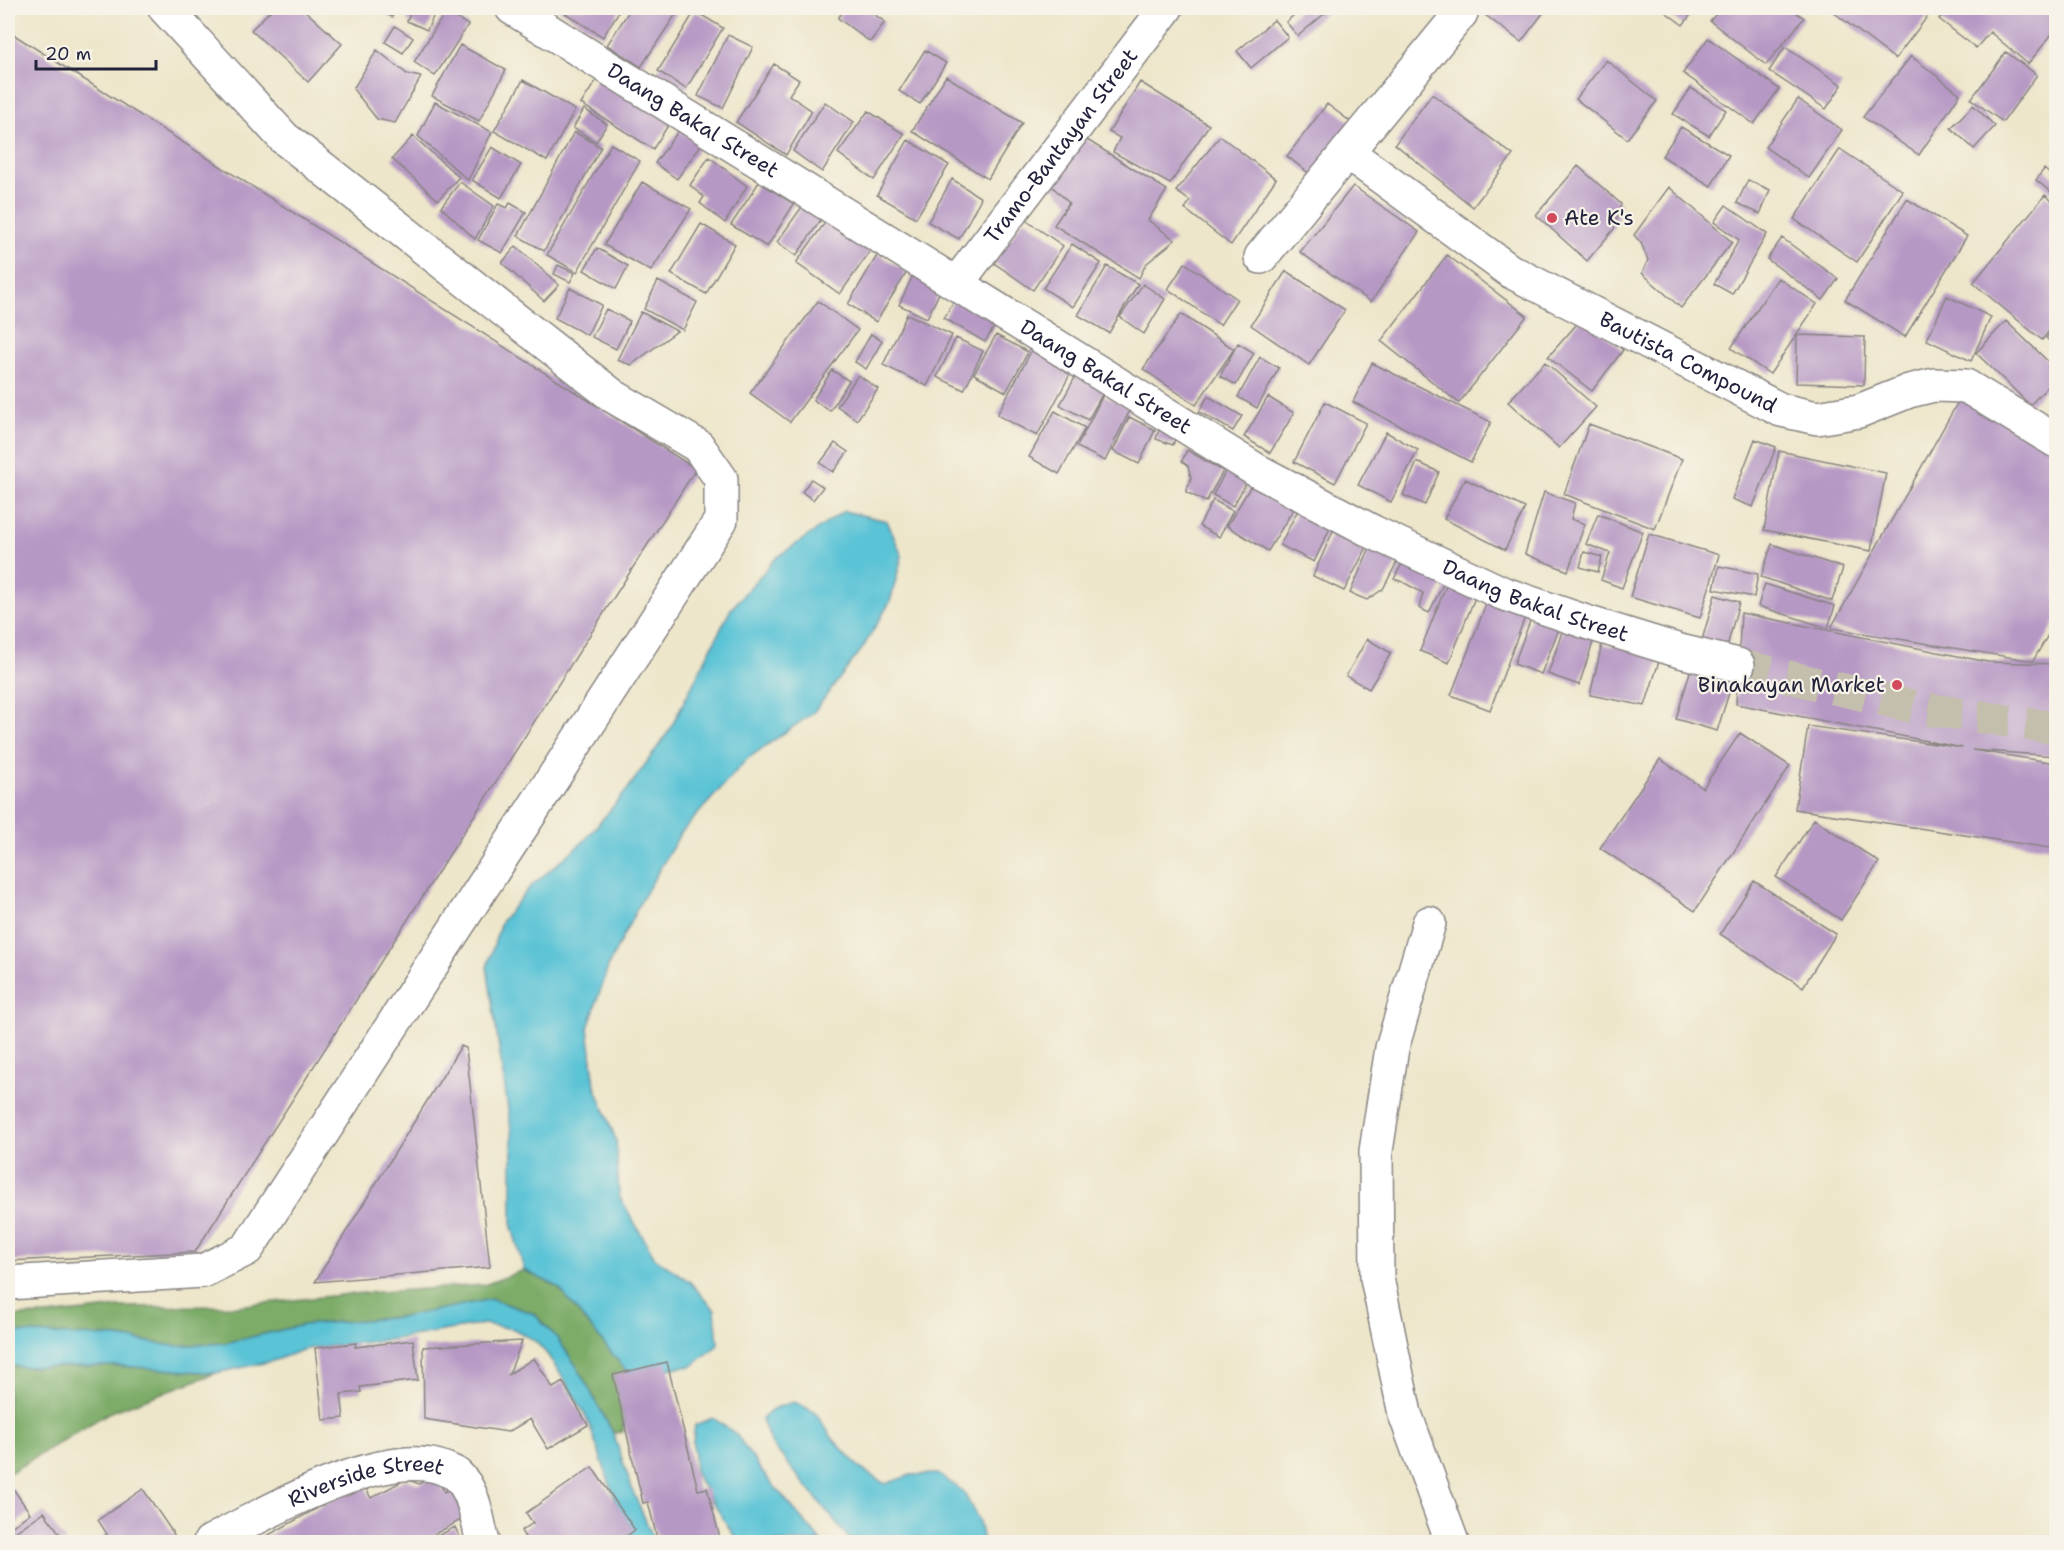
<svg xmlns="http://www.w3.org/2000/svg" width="2064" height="1550" font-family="'Shantell Sans',sans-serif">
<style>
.forest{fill:#7bac67;stroke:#4e6751;stroke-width:1.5}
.water{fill:#5ac3d6;stroke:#3e7288;stroke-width:1.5}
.building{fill:#b698c4}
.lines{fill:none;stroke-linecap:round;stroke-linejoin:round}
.minor-tunnel{stroke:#c4bfad;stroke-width:33;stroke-dasharray:33 16;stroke-linecap:butt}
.minor-casing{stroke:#888482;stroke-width:36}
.minor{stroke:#fff;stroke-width:33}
.poi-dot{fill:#d1495b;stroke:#f7f3e8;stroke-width:2}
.labels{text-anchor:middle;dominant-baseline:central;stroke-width:4.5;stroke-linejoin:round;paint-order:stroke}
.street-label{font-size:21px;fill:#22223b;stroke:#f7f3e8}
.poi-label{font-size:21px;fill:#22223b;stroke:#f7f3e8;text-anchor:start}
</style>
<rect width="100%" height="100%" fill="#f7f3e8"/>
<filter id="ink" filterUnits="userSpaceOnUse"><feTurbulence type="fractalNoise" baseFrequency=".0167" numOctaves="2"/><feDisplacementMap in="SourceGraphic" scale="12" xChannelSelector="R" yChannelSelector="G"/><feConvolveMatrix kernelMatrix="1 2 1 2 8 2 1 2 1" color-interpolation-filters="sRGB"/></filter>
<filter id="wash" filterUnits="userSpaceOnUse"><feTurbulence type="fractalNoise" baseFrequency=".008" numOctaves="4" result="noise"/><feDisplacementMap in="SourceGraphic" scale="24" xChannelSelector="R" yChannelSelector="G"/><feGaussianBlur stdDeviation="1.35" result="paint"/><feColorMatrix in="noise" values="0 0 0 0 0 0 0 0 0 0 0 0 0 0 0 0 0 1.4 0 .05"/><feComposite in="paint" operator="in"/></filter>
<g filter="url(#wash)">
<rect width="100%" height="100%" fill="#ede6ca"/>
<path class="forest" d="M524 1270 558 1287 628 1373 623 1432 613 1433 577 1367 557 1338 534 1314 492 1299 402 1317 303 1325 225 1343 175 1346 118 1337 8 1332V1316L48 1315 119 1307 237 1306 350 1294 484 1285Z
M8 1365 23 1367 120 1366 216 1373 108 1413 8 1474Z"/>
<path class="water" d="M844 511 887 521 902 556 890 602 862 649 813 713 747 759 680 834 641 901 609 964 588 1028 595 1086 616 1140 619 1196 655 1258 689 1281 715 1310 718 1345 692 1366 628 1373 558 1287 524 1270 512 1227V1136L487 967 501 922 529 888 584 841 627 790 669 731 731 609 776 558Z
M492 1299 534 1314 557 1338 577 1367 613 1433 634 1494 655 1542H630L587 1418 566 1382 547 1354 535 1341 514 1329 484 1324 394 1339 305 1349 273 1361 216 1373 120 1366 23 1367 8 1365V1332L118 1337 175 1346 225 1343 303 1325 402 1317Z
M794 1402 815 1412 833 1439 861 1469 885 1484 911 1475 938 1474 963 1491 979 1521 983 1542H852L770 1442 762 1419 775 1408Z
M713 1418 736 1434 763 1473 822 1542H738L695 1474 693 1442 695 1425Z"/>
<g id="blocks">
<path class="building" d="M273 8H302L342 44 308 82 251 30Z
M373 8H397L392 17Z
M412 8H437L427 30 407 21Z
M557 8H621L603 37Z
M631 8H680L641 67 607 45Z
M845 8H865L885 22 870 42 838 18Z
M1302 8H1331L1298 36 1286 22Z
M1476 8H1547L1521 42Z
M1660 8H1696L1683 25Z
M1721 8H1790L1804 18 1766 65 1710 21Z
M1828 8H1934L1895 59Z
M1948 8H2056V29L2028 64 1990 32 1976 48 1939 19Z
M446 11 468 25 435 76 414 62Z
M695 11 723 28 686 89 658 71Z
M1274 20 1288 37 1251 68 1237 51Z
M395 26 413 38 403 53 385 42Z
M8 31 696 469 195 1252 8 1261Z
M728 35 753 47 723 108 698 96Z
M1708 38 1779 89 1754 124 1683 73Z
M460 45 506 70 479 121 432 96Z
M1785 47 1842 85 1826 109 1769 71Z
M377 50 407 74 421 77 395 123 377 119 353 89Z
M925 50 946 63 920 104 899 91Z
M2006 52 2037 75 2003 122 1971 99Z
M1911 56 1960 94 1919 155 1863 117Z
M1606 60 1657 101 1627 139 1576 99Z
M774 64 799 80 789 95 812 111 786 155 736 122Z
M599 76 671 121 653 149 581 104Z
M946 76 1022 123 988 179 912 131Z
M523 80 575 110 547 161 494 131Z
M1140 82 1209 125 1170 184 1113 152 1120 138 1109 132Z
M1691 88 1726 110 1709 136 1673 114Z
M1432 94 1513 155 1473 207 1395 144Z
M1798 99 1842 130 1809 178 1765 147Z
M435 102 492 132 468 180 418 136Z
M825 102 854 122 822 172 793 151Z
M1327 104 1356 126 1316 179 1287 156Z
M1973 105 1995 126 1974 149 1951 128Z
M584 109 607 124 596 142 573 128Z
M868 111 904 134 874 180 838 153Z
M1681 127 1729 155 1711 186 1662 156Z
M679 130 701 145 677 179 655 163Z
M574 132 601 147 544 251 518 236Z
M413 136 459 177 438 200 392 159Z
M1220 136 1276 179 1231 245 1185 209 1190 201 1176 191Z
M1084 138 1167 190 1148 220 1175 240 1146 264 1139 278 1054 225 1069 203 1052 186Z
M908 140 949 165 916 218 877 195Z
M611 144 640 161 577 272 547 255Z
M492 147 521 165 501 198 472 180Z
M1840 149 1903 191 1857 262 1794 219Z
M709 157 747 186 725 223 700 203 704 197 690 185Z
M1578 166 1621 204 1614 229 1587 261 1536 215Z
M2044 169 2056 179V196L2036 180Z
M952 179 981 198 959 239 928 222Z
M1748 180 1770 190 1760 214 1737 203Z
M460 182 494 206 475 239 441 207Z
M642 182 691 209 651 271 604 245Z
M759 182 794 204 767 247 731 225Z
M1353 186 1419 232 1371 302 1300 252Z
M1669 187 1732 242 1681 308 1642 273 1648 260 1641 243 1634 235Z
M2045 195 2056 204V322L2042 340 1973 283Z
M1907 199 1967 236 1905 337 1845 300Z
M806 201 825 214 796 256 777 242Z
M510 203 526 212 502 253 478 240 498 204 507 208Z
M1726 205 1767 234 1732 294 1714 284 1739 240 1714 222Z
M829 217 873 247 840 294 796 263Z
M1024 219 1063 246 1033 290 994 263Z
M701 224 735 244 706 294 671 274Z
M1782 238 1838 279 1823 300 1767 259Z
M1072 244 1101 263 1073 307 1043 288Z
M516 246 559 285 544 301 502 263Z
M597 248 628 266 616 289 584 270Z
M878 254 907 272 876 322 848 304Z
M1447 255 1527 316 1459 403 1381 341Z
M1185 263 1237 299 1220 325 1168 289Z
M558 265 575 273 570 282 554 274Z
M1107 266 1138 284 1109 333 1078 315Z
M916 269 944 283 927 318 899 305Z
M1286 271 1345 310 1309 365 1251 325Z
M1778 278 1817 304 1770 374 1731 348Z
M658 281 697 302 683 330 644 309Z
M1143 284 1165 299 1144 334 1120 317Z
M570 288 602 305 587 335 555 318Z
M959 292 1001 316 985 342 944 318Z
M1947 296 1991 317 1971 361 1927 340Z
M818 301 858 330 790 422 750 393Z
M606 309 630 321 616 349 592 337Z
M641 312 677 331 631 365 617 360Z
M907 314 952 335 927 386 883 365Z
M1181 314 1234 349 1196 405 1143 369Z
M1583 317 1623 350 1592 391 1548 357Z
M2006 321 2056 369V378L2030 405 1976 353Z
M2056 326V346L2046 338Z
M871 334 882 341 866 369 855 362Z
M996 335 1028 352 1006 392 974 374Z
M1797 335 1865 337 1864 385 1796 383Z
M956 338 983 351 964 390 937 377Z
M1238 343 1254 353 1236 385 1220 376Z
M1034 346 1074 367 1037 436 997 415Z
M1260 357 1279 368 1257 408 1238 397Z
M1545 362 1596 407 1559 448 1508 402Z
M1372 363 1491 422 1471 462 1353 402Z
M832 370 849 381 830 411 813 400Z
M1078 372 1106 387 1088 420 1060 405Z
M858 375 878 389 857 420 837 406Z
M1963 393 2056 452V621L2033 661 1831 628Z
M1103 395 1131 408 1105 461 1077 447Z
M1208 396 1242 416 1233 431 1199 412Z
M1268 397 1294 413 1270 453 1244 437Z
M1325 402 1366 423 1335 483 1294 462Z
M1055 411 1085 428 1059 474 1029 457Z
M1129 417 1155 430 1139 464 1113 451Z
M1162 421 1179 427 1173 445 1156 439Z
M1589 424 1682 459 1655 529 1564 494Z
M1386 432 1418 450 1391 502 1358 485Z
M1755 439 1776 447 1753 507 1732 499Z
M835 443 848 452 833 472 820 463Z
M1187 450 1223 471 1206 502 1186 492 1191 478 1188 466 1182 461Z
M1779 451 1886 473 1871 551 1764 530Z
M1417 462 1439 472 1425 505 1403 495Z
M1229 465 1250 477 1233 506 1213 495Z
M811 479 823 487 813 500 802 492Z
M1465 479 1525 508 1505 550 1444 519Z
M1252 484 1293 510 1268 551 1227 526Z
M1544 492 1575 503 1571 519 1585 524 1568 571 1525 554Z
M1213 500 1233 511 1219 537 1199 526Z
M1298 510 1330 528 1314 562 1280 545Z
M1598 514 1643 532 1622 588 1601 580 1610 553 1586 544Z
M1334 529 1367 547 1344 591 1313 576Z
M1649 534 1719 555 1700 618 1630 597Z
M1372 543 1400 556 1383 589 1367 600 1350 593Z
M1772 544 1843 568 1832 601 1761 577Z
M1584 552 1602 557 1598 572 1580 567Z
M1404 560 1445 580 1429 613 1419 608 1423 593 1403 582 1394 579Z
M1719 566 1758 574 1754 597 1714 589Z
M1450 576 1479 587 1449 663 1420 651Z
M1765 584 1835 606 1828 628 1758 606Z
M1490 594 1528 609 1490 710 1451 695Z
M1715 595 1739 602 1727 647 1702 640Z
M1536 605 1564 616 1541 674 1514 664Z
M1741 613 1988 662 2056 664V756L1972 750 2056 763V849L1795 809 1808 726 1963 748 1736 704Z
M1566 620 1597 630 1579 685 1548 674Z
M1367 639 1391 653 1369 689 1346 676Z
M1602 644 1661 655 1645 706 1590 695Z
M1693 662 1735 674 1717 731 1676 719Z
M1740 733 1790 766 1695 911 1600 848 1660 759 1703 788Z
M1814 819 1879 862 1841 920 1776 877Z
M1754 881 1836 934 1803 987 1720 934Z
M461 1046 466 1048 490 1267 315 1282Z
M413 1340 418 1380 360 1387 361 1392 341 1394 344 1418 323 1420 315 1348 356 1343 355 1347Z
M522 1341 509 1374 534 1358 553 1388 563 1382 588 1425 548 1449 530 1419 508 1432 424 1419 423 1347Z
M667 1362 698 1490 707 1488 721 1542H658L648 1502 643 1503 613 1375Z
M592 1467 635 1530 618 1542H528L521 1531 533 1523 526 1513Z
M436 1475 444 1492 457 1485 472 1514 420 1542H256L363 1483 371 1498 406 1479 419 1484Z
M12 1487 30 1513 11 1527 8 1521V1490Z
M143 1489 179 1542H96L107 1534 98 1520Z
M44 1512 66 1542H8V1537Z
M455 1527 462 1542H426Z"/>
</g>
</g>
<g filter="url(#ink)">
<use href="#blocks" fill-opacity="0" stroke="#888482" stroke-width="1.5"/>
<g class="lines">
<path class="minor-tunnel" d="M1738 665 1919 708 2056 728"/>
<defs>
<g id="minor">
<path id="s1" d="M512 8 1256 470 1373 532 1502 593 1589 623 1680 651 1738 665"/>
<path id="s2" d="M1347 152 1510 271 1781 410 1817 418 1859 411 1909 391 1934 385 1966 386 2056 441"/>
<path d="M1261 257 1461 13"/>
<path id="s3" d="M957 283 1166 8"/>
<path d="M1429 923 1392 1048 1376 1151 1377 1278 1405 1414 1452 1542"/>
<path d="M8 1283 203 1271 247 1249 721 520V479L698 446 613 396 284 138 165 8"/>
<path id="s4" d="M210 1542C263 1514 385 1444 445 1469 448 1471 454 1472 457 1475 475 1491 477 1521 483 1542"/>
</g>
</defs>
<use href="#minor" class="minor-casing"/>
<use href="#minor" class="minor"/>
</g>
</g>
<g class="poi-dot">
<circle cx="1552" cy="218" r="6"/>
<circle cx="1897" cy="685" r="6"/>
</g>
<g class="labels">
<g class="street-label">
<text stroke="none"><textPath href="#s1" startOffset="213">Daang Bakal Street</textPath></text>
<text stroke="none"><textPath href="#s3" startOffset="172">Tramo-Bantayan Street</textPath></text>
<text stroke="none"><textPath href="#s2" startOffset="402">Bautista Compound</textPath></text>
<text stroke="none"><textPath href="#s1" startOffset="699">Daang Bakal Street</textPath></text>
<text stroke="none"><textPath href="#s1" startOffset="1185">Daang Bakal Street</textPath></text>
<text stroke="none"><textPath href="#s4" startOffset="170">Riverside Street</textPath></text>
</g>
<g class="poi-label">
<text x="1564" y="218">Ate K's</text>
<text x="1885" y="685" text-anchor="end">Binakayan Market</text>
</g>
</g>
<rect width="2064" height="1550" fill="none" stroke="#f7f3e8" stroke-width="30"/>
<path d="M36 60v9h120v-9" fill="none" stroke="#22223b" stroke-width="3"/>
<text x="45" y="60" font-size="18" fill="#22223b" stroke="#f7f3e8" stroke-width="4.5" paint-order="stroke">20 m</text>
</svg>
